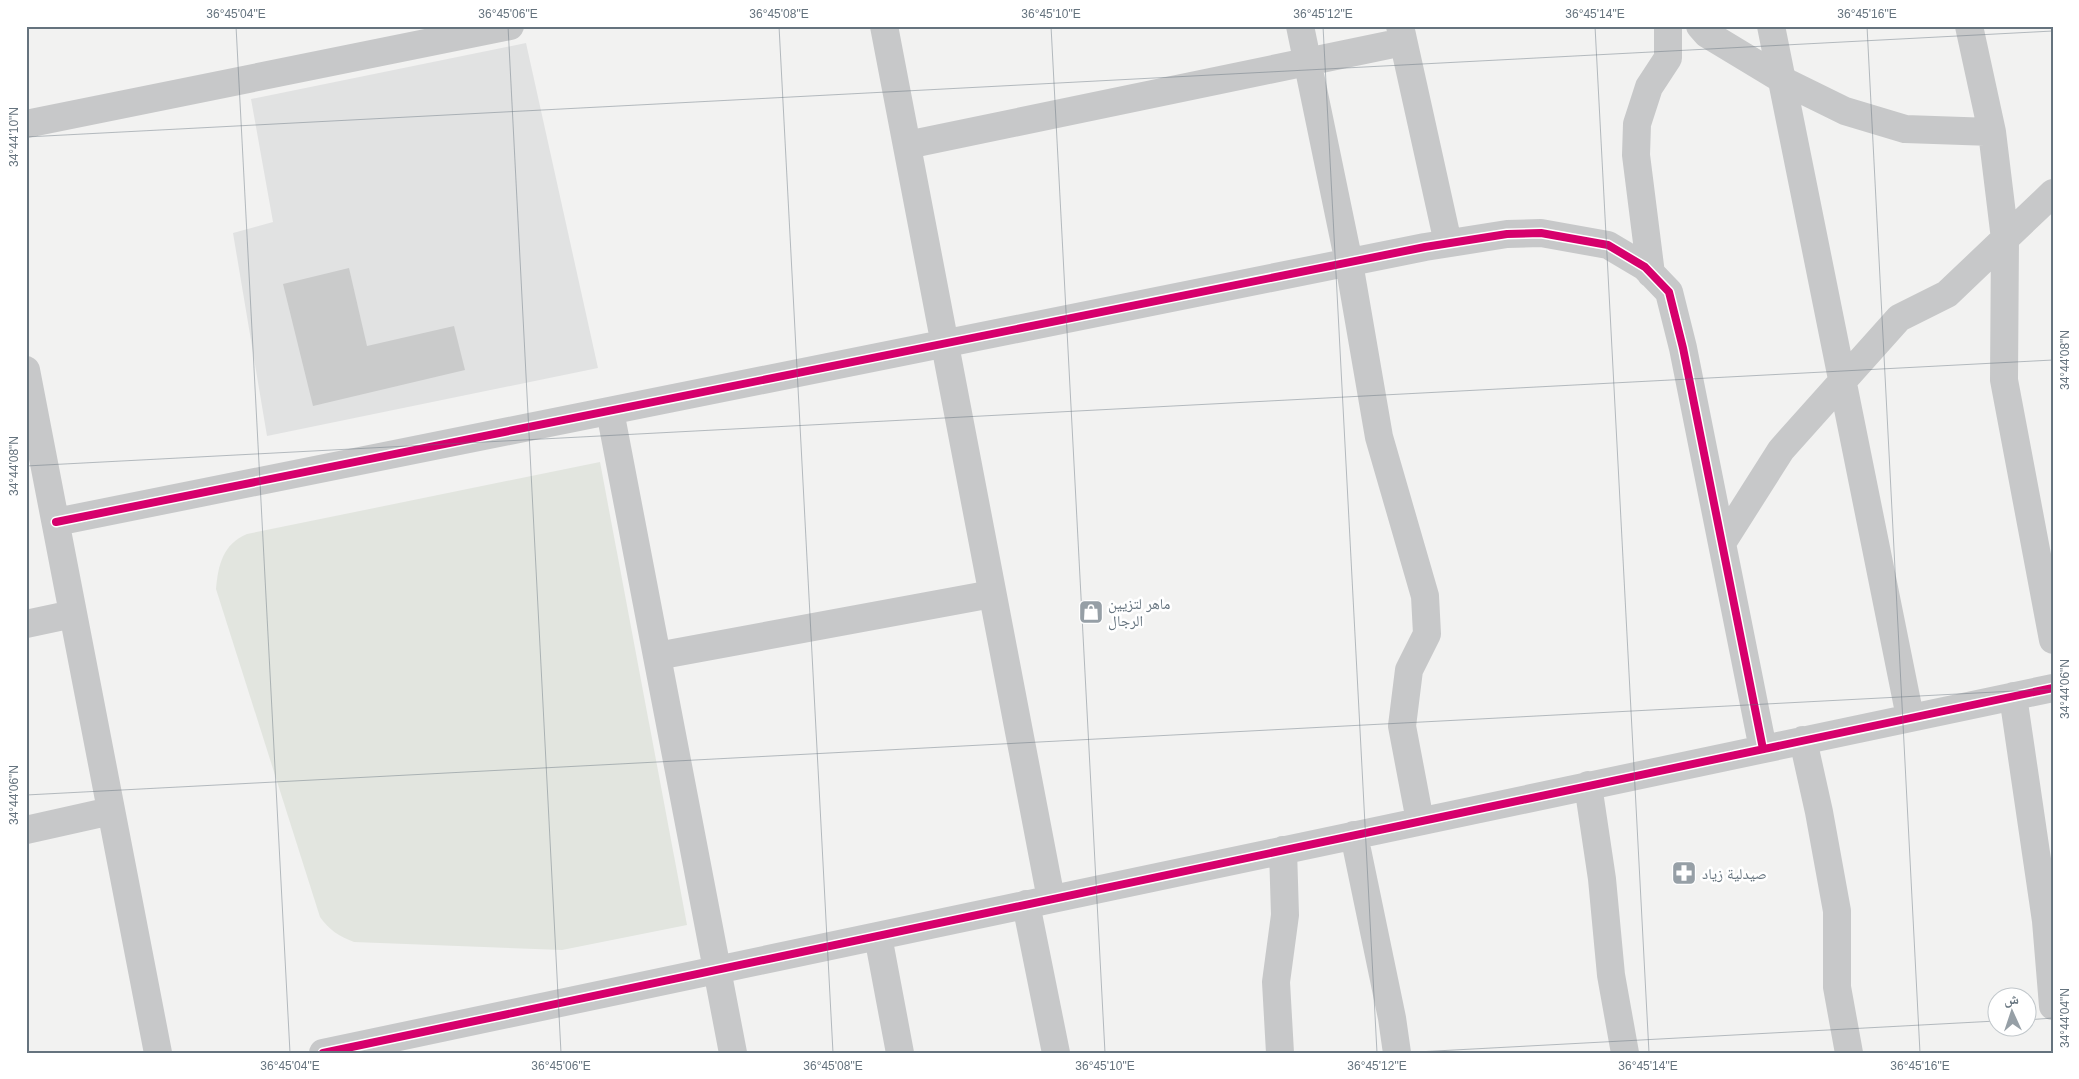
<svg xmlns="http://www.w3.org/2000/svg" width="2079" height="1079" font-family="Helvetica,'Noto Naskh Arabic',sans-serif">
<style>
.built{fill:#e1e2e2}
.green{fill:#e2e5df}
.building{fill:#cacbcb}
.lines{fill:none;stroke-linecap:round;stroke-linejoin:round}
.minor{stroke:#c7c8c9;stroke-width:28}
.cycleway-casing{stroke:#fff;stroke-width:11}
.cycleway{stroke:#d6006c;stroke-width:8}
.ticks{fill:none;stroke:#65737e;stroke-width:1;stroke-opacity:0.45}
.labels{text-anchor:middle;dominant-baseline:central;stroke-width:5;stroke-linejoin:round;paint-order:stroke}
.poi-label{font-size:15px;fill:#65737e;stroke:#fff;text-anchor:start}
.neatline{fill:none;stroke:#65737e;stroke-width:2}
.ticks-label{font-size:12px;text-anchor:middle;fill:#65737e}
</style>
<rect width="100%" height="100%" fill="#f2f2f1"/>
<path class="built" d="M526 43 598 368 267 436 233 233 273 222 251 99Z"/>
<path class="green" d="M600 462 687 925 562 950 354 942C339 936 329 930 320 917L216 589C218 565 223 544 247 534Z"/>
<path class="building" d="M349 268 367 346 454 326 465 370 313 406 283 284Z"/>
<g class="lines">
<path class="minor" d="M884 26 1051 899
M1300 26 1349 263 1379 437 1425 596 1427 634 1409 670 1402 726 1420 821
M1400 26 1448 243
M1700 26 1707 34 1788 83 1845 111 1905 129 1992 132
M1771 26 1910 717
M1969 26 1992 132 2005 239 2004 380 2053 640
M26 124 510 26
M907 145 1403 42
M1651 274 1636 155 1637 124 1649 87 1668 58V26
M26 370 158 1053
M610 411 733 1053
M56 522 1425 247 1507 234 1541 233 1608 245 1645 267 1669 292 1683 348 1763 749
M1722 543 1781 450 1899 318 1947 294 2053 193
M26 624 73 614
M657 656 992 594
M2013 696 2046 921 2053 1006
M1803 740 1819 812 1837 911V987L1849 1053
M1588 785 1602 879 1611 975 1625 1053
M26 830 111 811
M1354 835 1392 1018 1397 1053
M1026 904 1056 1053
M878 936 900 1053
M323 1053 2053 688
M1280 1053 1276 982 1285 915 1283 850"/>
<defs>
<path id="cycleway" d="M56 522 1425 247 1507 234 1541 233 1608 245 1645 267 1669 292 1683 348 1763 749
M323 1053 2053 688"/>
</defs>
<use href="#cycleway" class="cycleway-casing"/>
<use href="#cycleway" class="cycleway"/>
</g>
<path class="ticks" d="M236 26 290 1053M508 26 561 1053M779 26 833 1053M1051 26 1105 1053M1323 26 1377 1053M1595 26 1649 1053M1867 26 1920 1053M26 137 2053 31M26 466 2053 360M26 795 2053 689M2026 1020 2053 1018M1398 1053 1996 1021"/>
<defs>
<symbol id="shop-square" viewBox="-11 -11 22 22"><rect x="-9" y="-9" width="18" height="18" rx="4" fill="#969fa6" stroke="#fff"/><path d="M-5-2.5h2.3a2.7 3.5 0 0 1 5.4 0H5L5.5 6h-11ZM-1.5-2.5h3a1.5 2.3 0 0 0-3 0Z" fill="#fff"/></symbol>
<symbol id="pharmacy-square" viewBox="-11 -11 22 22"><rect x="-9" y="-9" width="18" height="18" rx="4" fill="#969fa6" stroke="#fff"/><path d="M-2-6h4v4h4v4h-4v4h-4v-4h-4v-4h4Z" fill="#fff"/></symbol>
</defs>
<g fill-rule="evenodd">
<use href="#shop-square" x="1077" y="598" width="28" height="28"/>
<use href="#pharmacy-square" x="1670" y="859" width="28" height="28"/>
</g>
<g class="labels">
<g class="poi-label">
<text x="1108" y="603">ماهر لتزيين<tspan x="1108" dy="17">الرجال</tspan></text>
<text x="1702" y="873">صيدلية زياد</text>
</g>
</g>
<rect width="2079" height="1079" fill="none" stroke="#ffffff" stroke-width="55"/>
<g transform="translate(2012 1012) rotate(357)"><circle r="24" fill="#ffffff" stroke="#c1c7cb"/>
<path d="M0-4L9 19L0 12L-9 19Z" fill="#969fa6"/>
<text y="-8" font-size="14" font-weight="bold" text-anchor="middle" fill="#65737e">ش</text>
</g>
<rect x="28" y="28" width="2024" height="1024" class="neatline"/>
<g class="ticks-label">
<text x="236" y="18">36°45'04"E</text>
<text x="508" y="18">36°45'06"E</text>
<text x="779" y="18">36°45'08"E</text>
<text x="1051" y="18">36°45'10"E</text>
<text x="1323" y="18">36°45'12"E</text>
<text x="1595" y="18">36°45'14"E</text>
<text x="1867" y="18">36°45'16"E</text>
<text transform="translate(14 137) rotate(-90)" y="4">34°44'10"N</text>
<text transform="translate(2065 360) rotate(-90)" y="4">34°44'08"N</text>
<text transform="translate(14 466) rotate(-90)" y="4">34°44'08"N</text>
<text transform="translate(2065 689) rotate(-90)" y="4">34°44'06"N</text>
<text transform="translate(14 795) rotate(-90)" y="4">34°44'06"N</text>
<text transform="translate(2065 1018) rotate(-90)" y="4">34°44'04"N</text>
<text x="290" y="1070">36°45'04"E</text>
<text x="561" y="1070">36°45'06"E</text>
<text x="833" y="1070">36°45'08"E</text>
<text x="1105" y="1070">36°45'10"E</text>
<text x="1377" y="1070">36°45'12"E</text>
<text x="1648" y="1070">36°45'14"E</text>
<text x="1920" y="1070">36°45'16"E</text>
</g>
</svg>
